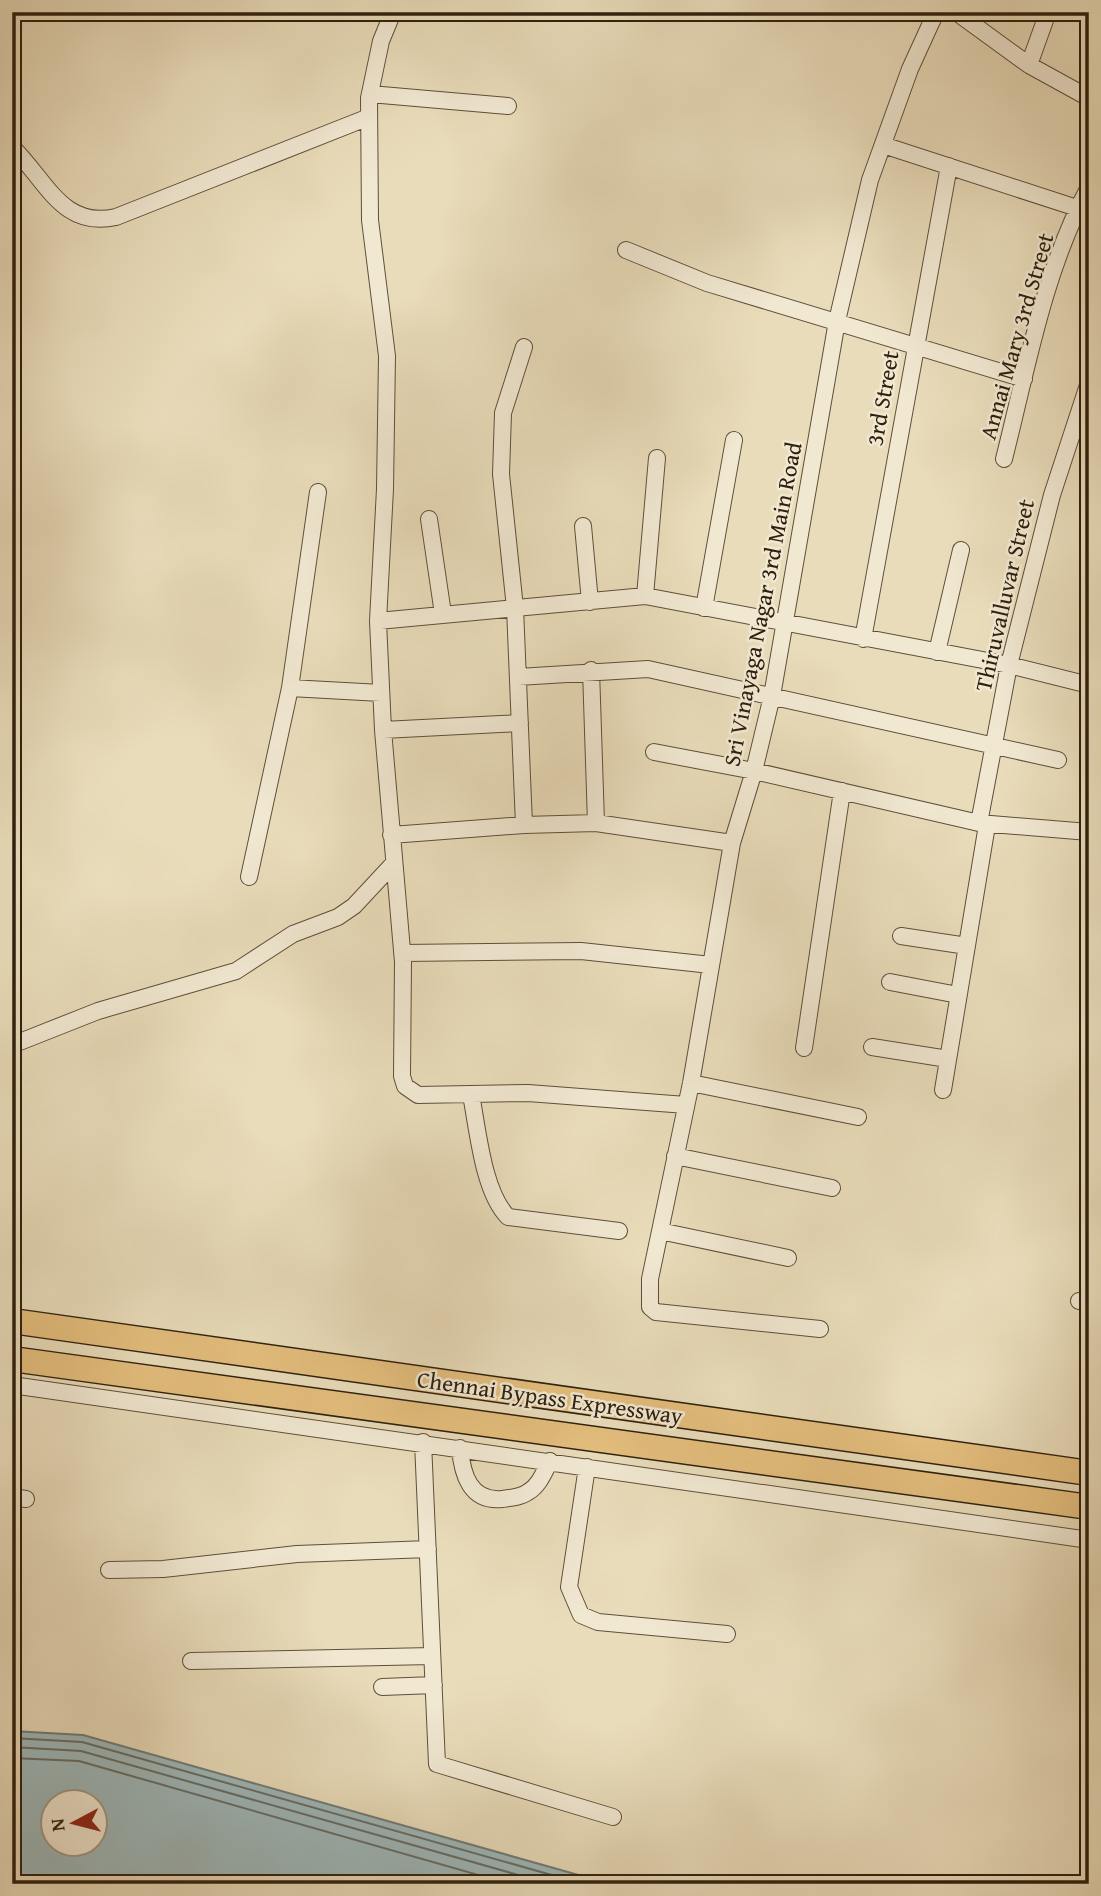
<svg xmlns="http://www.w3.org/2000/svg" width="1101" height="1896" font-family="'Gentium Book Plus',serif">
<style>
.water{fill:#9db8bb;stroke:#717b76;stroke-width:2;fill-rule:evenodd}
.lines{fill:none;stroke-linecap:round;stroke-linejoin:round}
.shore{stroke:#666c64;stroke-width:2}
.minor-casing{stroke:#5e4f39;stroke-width:18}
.highway-casing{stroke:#2f200e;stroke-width:27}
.minor{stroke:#f1e8d2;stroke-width:16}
.highway{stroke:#e4be7d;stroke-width:24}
.labels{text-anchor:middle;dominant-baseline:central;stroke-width:5;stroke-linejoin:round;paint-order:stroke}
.street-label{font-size:23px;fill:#2f200e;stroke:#f1e8d2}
</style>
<rect width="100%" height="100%" fill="#e9dcba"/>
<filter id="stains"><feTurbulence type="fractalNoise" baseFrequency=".00286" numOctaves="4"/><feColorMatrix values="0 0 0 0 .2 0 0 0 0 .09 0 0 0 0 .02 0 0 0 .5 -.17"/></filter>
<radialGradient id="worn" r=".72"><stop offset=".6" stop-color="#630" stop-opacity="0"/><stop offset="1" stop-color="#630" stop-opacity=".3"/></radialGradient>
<path class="water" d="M12 1731 83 1735 582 1876H805L1032 1884H12ZM52 1801H94V1843H52Z"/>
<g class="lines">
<path class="shore" d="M12 1738 82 1742 580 1883 830 1884
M12 1747 81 1751 550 1884
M12 1758 79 1761 510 1884"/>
<defs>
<path id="minor" d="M393 12 381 41 369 98 370 220 387 356 385 489 378 621 383 730 403 962 402 1076 405 1086 418 1095 528 1093 686 1105
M956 12 1029 65 1089 98
M1029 65 1048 12
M370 94 508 106
M883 145 1077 208
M12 147C47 181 62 229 116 217L369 117
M626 250 707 283 1024 379
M524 347 503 413 501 474 515 608 524 825
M1004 459C1027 368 1044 270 1089 187
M429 519 443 614
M583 526 590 602
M645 596 657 458
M704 608 734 440
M378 621 645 596 1009 665 1089 685
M863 639 949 166
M937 652 961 550
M591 670 596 823
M518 677 648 669 1058 760
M290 688 381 693
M383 730 520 723
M654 752 754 771 979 823 1089 832
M979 823 1009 665 1052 495 1089 382
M391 835 524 825 596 823 732 843
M249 877 290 688 318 492
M901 936 967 946
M402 953 581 951 711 965
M890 982 958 995
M12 1045 98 1011 236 971 293 934 338 917 354 906 394 863
M872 1047 948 1059
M804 1048 842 791
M691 1083 858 1117
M943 1090 987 825
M471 1095C478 1130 483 1192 508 1217L619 1231
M675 1156 832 1188
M660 1231 788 1258
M1079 1301 1089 1302
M820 1329 656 1312 650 1307V1279L691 1083 732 843 754 771 772 696 837 321 870 180 910 69 936 12
M12 1385 1089 1540
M423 1442 437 1764 613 1817
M460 1448C462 1474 470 1502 502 1499 511 1498 521 1497 528 1492 539 1486 544 1472 550 1461
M587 1467 569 1587 581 1615 598 1622 727 1634
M12 1497 26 1499
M109 1570 163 1569 297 1554 428 1549
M191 1661 432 1656
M382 1687 434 1685"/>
<path id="highway" d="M12 1321 1089 1473
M12 1359 1089 1507"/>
</defs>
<use href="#minor" class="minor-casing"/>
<use href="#highway" class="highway-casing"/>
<use href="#minor" class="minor"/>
<use href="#highway" class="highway"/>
</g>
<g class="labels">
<g class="street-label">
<text transform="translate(1016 336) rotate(-74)">Annai Mary 3rd Street</text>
<text transform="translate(882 398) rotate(-80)">3rd Street</text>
<text transform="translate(1004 595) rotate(-77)">Thiruvalluvar Street</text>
<text transform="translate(762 604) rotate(-79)">Sri Vinayaga Nagar 3rd Main Road</text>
<text transform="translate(550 1397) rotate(8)">Chennai Bypass Expressway</text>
</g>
</g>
<rect width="1101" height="1896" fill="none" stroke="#e9dcba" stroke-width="42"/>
<rect x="14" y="14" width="1073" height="1868" fill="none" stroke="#2f200e" stroke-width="3.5"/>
<rect x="21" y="21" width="1059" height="1854" fill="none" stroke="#2f200e" stroke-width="2"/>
<g transform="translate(74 1823) rotate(263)"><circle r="33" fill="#f1e8d2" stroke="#a39884" stroke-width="2"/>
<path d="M0-5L12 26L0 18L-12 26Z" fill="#8f2418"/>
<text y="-10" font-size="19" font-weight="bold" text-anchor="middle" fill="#2f200e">N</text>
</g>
<rect width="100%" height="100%" filter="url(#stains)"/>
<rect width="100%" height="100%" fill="url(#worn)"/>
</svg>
